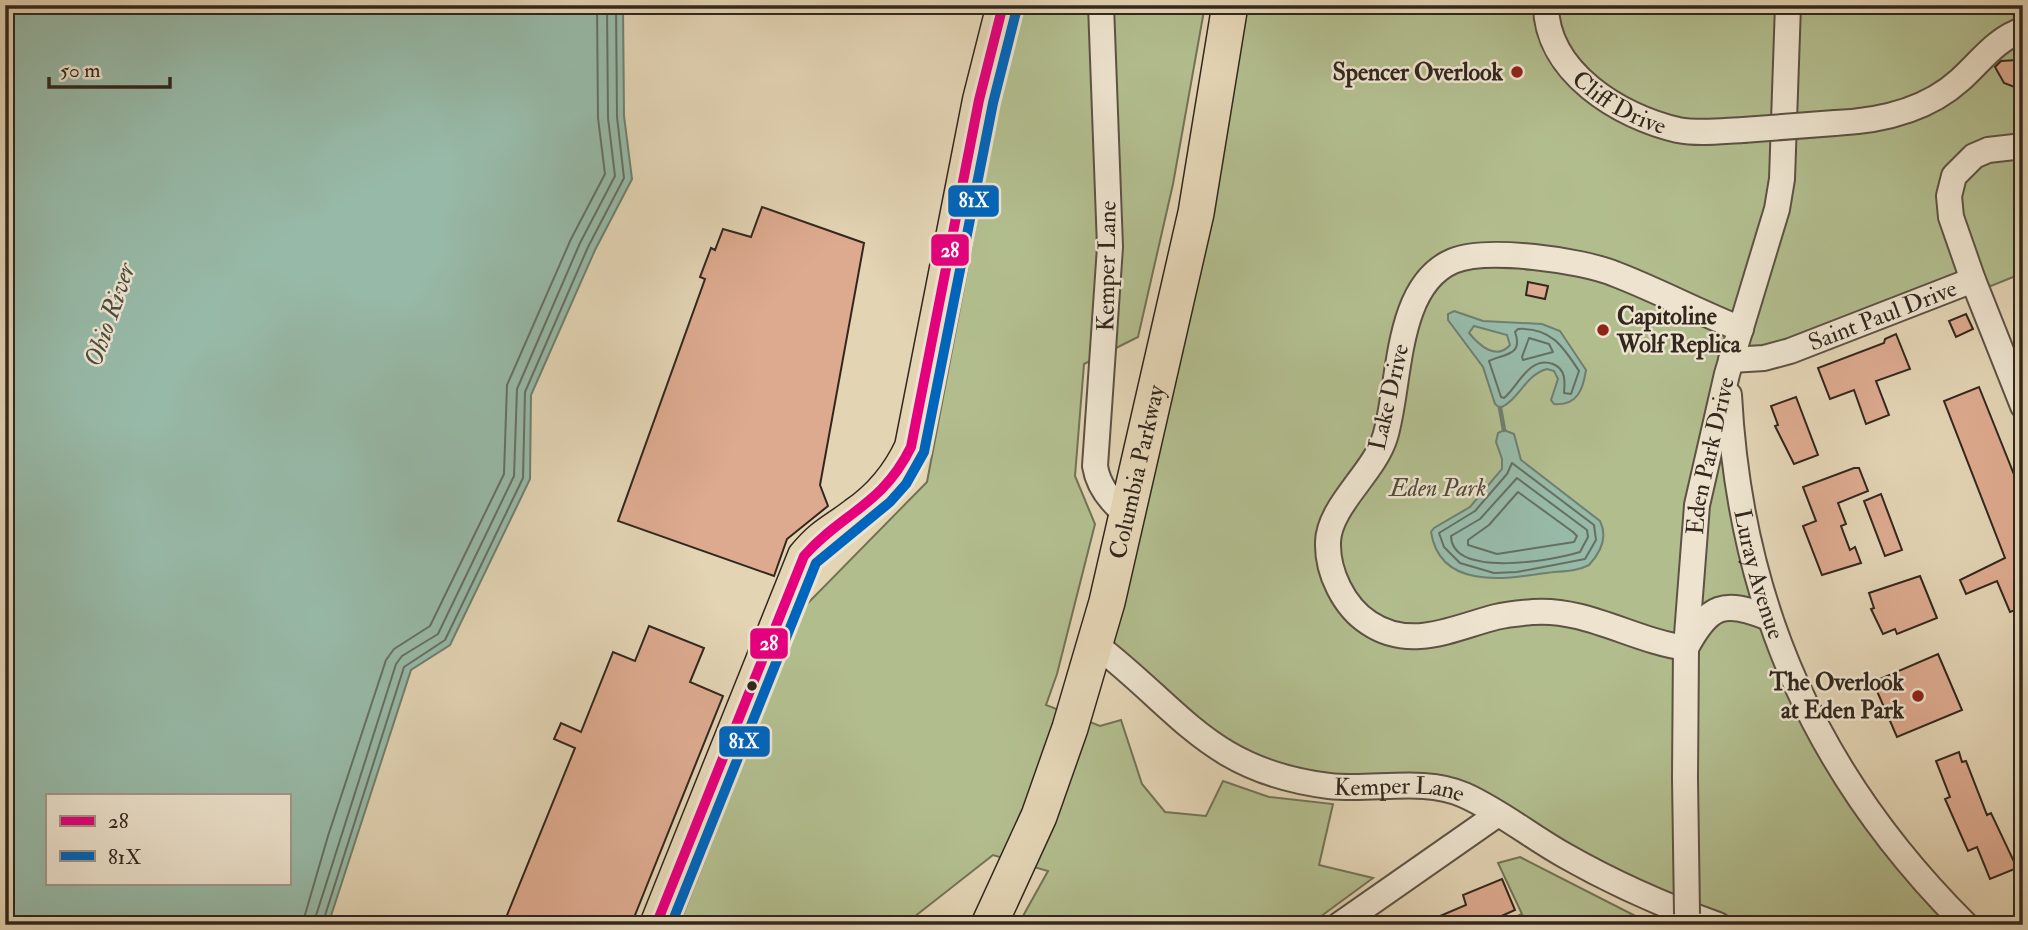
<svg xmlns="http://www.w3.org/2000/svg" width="2028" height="930" font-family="'IM FELL Double Pica',serif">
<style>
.green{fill:#b2bd8e;stroke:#727256;stroke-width:2}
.water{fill:#97b9a7;stroke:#6f7f70;stroke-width:2;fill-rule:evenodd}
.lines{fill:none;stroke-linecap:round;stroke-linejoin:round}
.shore{stroke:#647062;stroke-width:2}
.stream{stroke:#6f7f70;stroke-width:4.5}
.building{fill:#ddaa8f;stroke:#32271e;stroke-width:2}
.minor-casing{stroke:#5e5244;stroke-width:28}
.major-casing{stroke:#32271e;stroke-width:35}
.highway-casing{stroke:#32271e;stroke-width:38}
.minor{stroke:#ede3ce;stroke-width:24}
.major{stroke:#e3d4b4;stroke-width:32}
.highway{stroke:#e3d4b4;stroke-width:35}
.minor-bridge-casing{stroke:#5e5244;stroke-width:28;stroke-linecap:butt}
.minor-bridge{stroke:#ede3ce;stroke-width:24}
.bus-1-casing{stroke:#ede3ce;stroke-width:16}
.bus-2-casing{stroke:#ede3ce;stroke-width:16}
.bus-1{stroke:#e5007d;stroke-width:10}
.bus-2{stroke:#0065bd;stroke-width:10}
.poi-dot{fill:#8f2418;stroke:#ede3ce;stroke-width:2.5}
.bus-dot{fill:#32271e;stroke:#ede3ce;stroke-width:2.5}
.labels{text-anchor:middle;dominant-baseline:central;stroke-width:5;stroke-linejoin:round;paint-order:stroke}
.poi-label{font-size:24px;font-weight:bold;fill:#32271e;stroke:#ede3ce;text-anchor:end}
.street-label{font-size:24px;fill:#32271e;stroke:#ede3ce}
.park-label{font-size:24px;font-style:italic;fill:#524c3a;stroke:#ede3ce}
.water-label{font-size:26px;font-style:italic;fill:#4b4c40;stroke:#ede3ce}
.line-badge{stroke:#ede3ce;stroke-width:2.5}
.badge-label{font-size:19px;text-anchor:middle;font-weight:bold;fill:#fff}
</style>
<rect width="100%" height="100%" fill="#e3d4b4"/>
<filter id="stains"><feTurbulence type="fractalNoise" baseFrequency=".00286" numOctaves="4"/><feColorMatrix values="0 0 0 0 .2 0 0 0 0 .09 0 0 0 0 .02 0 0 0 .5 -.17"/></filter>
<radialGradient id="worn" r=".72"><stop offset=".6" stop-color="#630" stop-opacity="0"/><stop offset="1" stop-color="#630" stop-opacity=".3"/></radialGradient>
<path class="green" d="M1021 5H1205L1173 184 1138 337 1084 364 1075 476 1095 524 1057 674 1046 705 1100 726 1121 720 1142 784 1165 812 1206 816 1223 781 1269 797 1333 804 1319 865 1373 878 1309 925H1018L1048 871 993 855 914 917 913 925H679L805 606 927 482 1012 34Z
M1230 5H2023V273L1991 286 1973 280 1736 360 1731 433 1801 699 1966 925H1718L1465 795 1279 778 1095 644Z
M1520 857 1653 925H1497L1522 914 1498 863Z"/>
<path class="water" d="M5 5H623L624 116 632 179 595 250 531 395 530 479 450 645 411 670 328 925H5ZM47 795H289V883H47Z
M1454 311 1483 321 1542 324 1560 331 1586 370C1583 390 1577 406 1554 404L1551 400 1558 379 1554 371 1547 369C1525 375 1520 399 1500 408L1495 404 1483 367 1448 320V314ZM1474 326 1507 335 1510 345C1496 361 1479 345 1469 333Z
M1504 430 1514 434 1521 460 1600 521C1608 537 1601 552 1589 565 1576 572 1560 571 1546 573 1506 579 1440 590 1431 532L1434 528 1470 507 1502 469V459L1496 442 1498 433Z"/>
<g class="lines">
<path class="shore" d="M1518 329C1550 327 1563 346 1579 371L1571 394 1564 393C1565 382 1566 369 1553 364 1529 355 1518 387 1504 398L1501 397 1489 361C1503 354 1524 356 1515 332Z
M1529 338 1549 344 1553 352 1523 360 1522 357Z
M1512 463 1594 525 1596 540 1585 559 1517 572 1494 573 1460 563 1444 547 1439 533 1475 511 1507 474Z
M1517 478 1587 530 1588 537 1580 552C1555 560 1452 579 1451 536L1480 519Z
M1518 492 1573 532 1577 536 1574 542 1497 554 1468 545V540L1489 525Z
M302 925 328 836 386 660 394 649 430 626 504 474 507 385 571 239 605 174 598 118 597 5
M313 925 396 664 402 656 438 634 514 476 517 389 580 243 615 176 608 118 607 5
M322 925 404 667 445 640 523 478 525 392 588 247 624 178 617 117 616 5"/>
<path class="stream" d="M1500 408 1504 430"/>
</g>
<path class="building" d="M2017 60 2023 62V87L2017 88 2004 83 1995 67 2001 61Z
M762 207 864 243 820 485 828 506 787 539 774 576 618 521 705 279 700 277 711 248 715 250 723 229 751 237Z
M1528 282 1548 286 1545 299 1526 295Z
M1966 314 1973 329 1956 337 1949 321Z
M1896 334 1910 369 1876 381 1889 415 1866 424 1854 390 1830 399 1818 368 1884 343 1885 339Z
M1979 387 2023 497V607L2010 612 1997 581 1966 594 1960 580 2005 558 1944 401Z
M1796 397 1818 455 1794 464 1775 426 1778 425 1771 406Z
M1854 468H1859L1868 491 1838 503 1846 524 1841 526 1850 550 1855 547 1861 563 1822 575 1803 526 1816 521 1803 487Z
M1881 494 1902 550 1885 556 1864 501Z
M1920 576 1937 618 1897 634 1895 629 1883 634 1871 609 1874 608 1869 593Z
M649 626 704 648 690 682 723 696 631 925H503L575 748 554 739 561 723 581 732 613 652 635 661Z
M1938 654 1962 710 1897 737 1873 682Z
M1959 752 1962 762 1966 761 1987 815 1991 813 2017 868 1990 879 1977 847 1968 851 1945 799 1950 797 1936 761Z
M1502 879 1515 910 1488 922 1490 925H1419L1466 905 1463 895Z"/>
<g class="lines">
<defs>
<g id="minor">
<path d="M1101 5 1110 247 1095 466C1098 486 1111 502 1127 515"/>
<path id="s1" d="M1546 5C1546 72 1620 117 1678 130 1699 134 1722 131 1743 130"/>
<path d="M1835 123C1881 121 1926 111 1960 80 1980 62 1997 38 2023 30"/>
<path d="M2023 146 1988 150 1974 156 1954 176 1949 196 1951 217 1973 280 2023 406"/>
<path d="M1741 329C1698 312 1657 290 1615 274 1581 260 1487 247 1453 261 1394 286 1401 385 1385 437 1374 473 1329 506 1328 542 1327 572 1344 607 1369 623 1411 651 1453 628 1496 617 1508 614 1521 613 1533 612 1586 608 1634 641 1686 648 1709 605 1723 599 1769 618"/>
<path id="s2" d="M1731 360 1764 358 1790 351 1973 280"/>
<path id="s3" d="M1729 395C1740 605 1817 777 1966 925"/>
<path id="s4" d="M1095 644C1182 711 1209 771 1329 786 1372 791 1425 777 1464 795 1500 811 1530 836 1564 855 1613 883 1665 906 1718 925"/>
<path id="s5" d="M1685 778 1686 648 1697 505 1727 374 1777 209 1782 179 1788 5"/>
<path d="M1339 925 1498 814"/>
</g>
<path id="major" d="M656 925 804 556C823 533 833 531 855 514 881 496 898 475 911 447L979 100 1003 5"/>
<g id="highway">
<path id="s6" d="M989 925 1039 816 1070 728 1107 602 1196 213 1230 5"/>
</g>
</defs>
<use href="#minor" class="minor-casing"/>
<use href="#major" class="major-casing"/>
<use href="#highway" class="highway-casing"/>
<use href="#minor" class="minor"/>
<use href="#major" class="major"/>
<use href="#highway" class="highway"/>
<defs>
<path id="minor-bridge" d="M1743 130 1835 123
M1685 778 1687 914"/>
</defs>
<use href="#minor-bridge" class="minor-bridge-casing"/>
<use href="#minor-bridge" class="minor-bridge"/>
<defs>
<path id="bus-1" d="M656 925 804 556C843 512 882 506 911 447L979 100 1003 5"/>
<path id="bus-2" d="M671 925 816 563 890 502 906 484 924 452 993 103 1017 8"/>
</defs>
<use href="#bus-1" class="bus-1-casing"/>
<use href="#bus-2" class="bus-2-casing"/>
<use href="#bus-1" class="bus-1"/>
<use href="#bus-2" class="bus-2"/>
</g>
<g class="poi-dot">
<circle cx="1517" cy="72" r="7"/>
<circle cx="1603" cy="330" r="7"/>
<circle cx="1918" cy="696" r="7"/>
</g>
<circle class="bus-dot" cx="752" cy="686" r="6"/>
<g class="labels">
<g class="poi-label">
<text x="1503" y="72">Spencer Overlook</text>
<text x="1617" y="316" text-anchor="start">Capitoline<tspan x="1617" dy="28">Wolf Replica</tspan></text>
<text x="1904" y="682">The Overlook<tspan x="1904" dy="28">at Eden Park</tspan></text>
</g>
<g class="street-label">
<text stroke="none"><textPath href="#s1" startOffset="130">Cliff Drive</textPath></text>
<text transform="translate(1107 266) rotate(-89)">Kemper Lane</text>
<text stroke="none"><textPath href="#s2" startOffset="159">Saint Paul Drive</textPath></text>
<text transform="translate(1389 397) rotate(-77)">Lake Drive</text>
<text stroke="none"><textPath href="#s5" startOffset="324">Eden Park Drive</textPath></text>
<text stroke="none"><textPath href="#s6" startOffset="478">Columbia Parkway</textPath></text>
<text stroke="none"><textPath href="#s3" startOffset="182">Luray Avenue</textPath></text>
<text stroke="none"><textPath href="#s4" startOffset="350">Kemper Lane</textPath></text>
</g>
<g class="park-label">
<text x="1438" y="488">Eden Park</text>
</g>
<g class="water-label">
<text transform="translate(110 315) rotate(-71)">Ohio River</text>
</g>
</g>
<g class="line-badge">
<rect x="947" y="184" width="53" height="34" rx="7" fill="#0065bd"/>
<rect x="930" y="233" width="40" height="34" rx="7" fill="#e5007d"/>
<rect x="749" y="627" width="40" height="33" rx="7" fill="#e5007d"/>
<rect x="718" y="725" width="53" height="33" rx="7" fill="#0065bd"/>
</g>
<g class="badge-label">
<text x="974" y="207">81X</text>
<text x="950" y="257">28</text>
<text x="769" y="650">28</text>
<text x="744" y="748">81X</text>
</g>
<rect width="2028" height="930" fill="none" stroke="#e3d4b4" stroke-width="28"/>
<rect x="7" y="7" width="2014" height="916" fill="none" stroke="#32271e" stroke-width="3.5"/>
<rect x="14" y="14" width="2000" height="902" fill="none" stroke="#32271e" stroke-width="2"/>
<rect x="46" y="794" width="245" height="91" fill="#ede3ce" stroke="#a29888" stroke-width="2"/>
<rect x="60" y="816" width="35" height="10" fill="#e5007d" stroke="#a29888" stroke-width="2"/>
<text x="108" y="828" font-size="21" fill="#32271e">28</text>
<rect x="60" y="851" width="35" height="10" fill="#0065bd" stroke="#a29888" stroke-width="2"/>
<text x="108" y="864" font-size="21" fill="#32271e">81X</text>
<path d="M49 77v10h121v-10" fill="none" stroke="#32271e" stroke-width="3.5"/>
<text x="60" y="77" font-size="21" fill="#32271e" stroke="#ede3ce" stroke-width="5" paint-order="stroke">50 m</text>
<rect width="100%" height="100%" filter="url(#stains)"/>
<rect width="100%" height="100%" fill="url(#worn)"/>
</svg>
